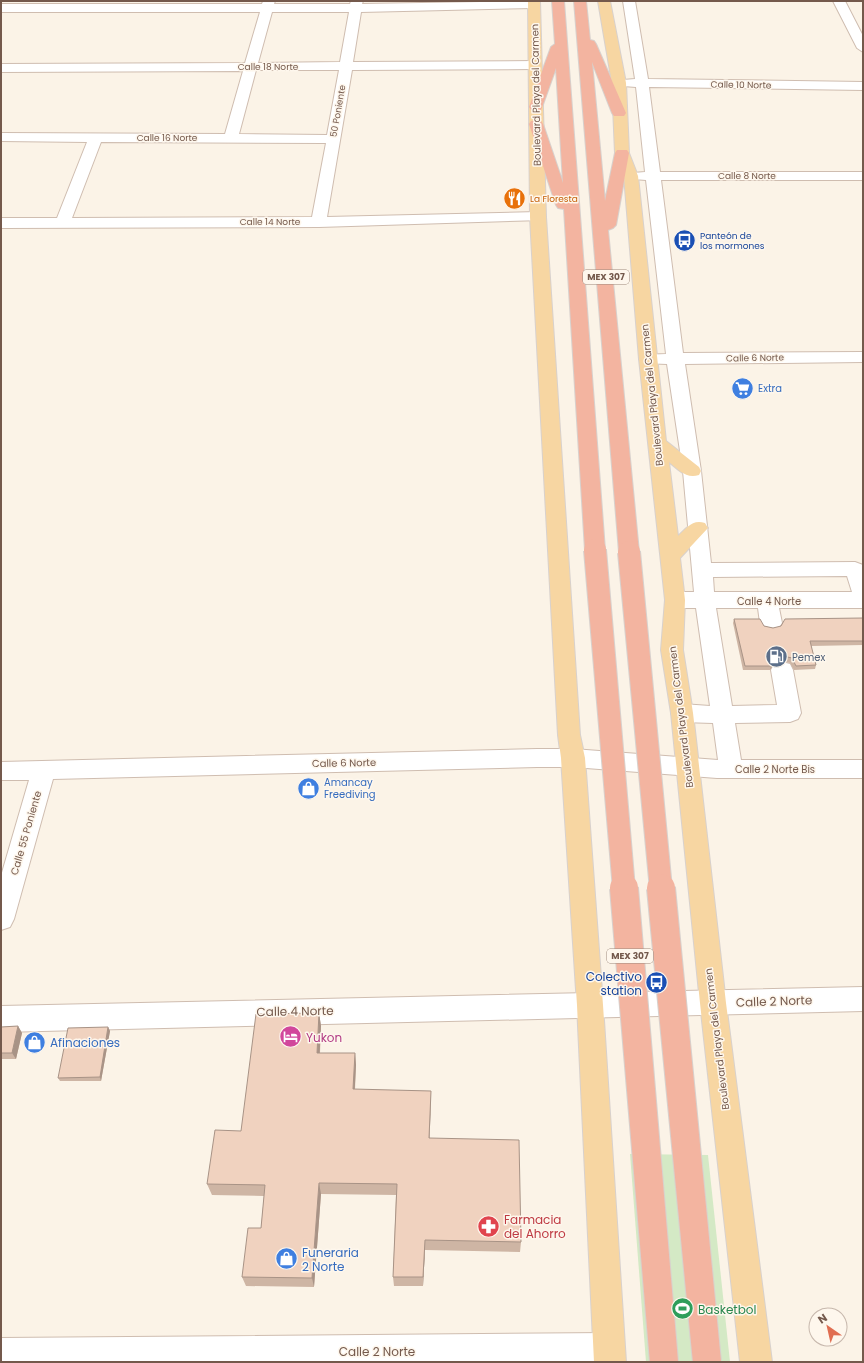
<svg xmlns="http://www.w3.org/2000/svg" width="864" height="1363" font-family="Poppins,sans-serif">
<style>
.green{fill:#d4e9c5}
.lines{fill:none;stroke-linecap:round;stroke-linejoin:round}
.minor-casing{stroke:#cfbdb0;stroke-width:2}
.major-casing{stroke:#d8d1cd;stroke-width:2}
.highway-casing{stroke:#d8d1cd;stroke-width:2}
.minor{fill:#fff;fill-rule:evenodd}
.major{fill:#f7d6a2;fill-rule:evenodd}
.highway{fill:#f3b4a0;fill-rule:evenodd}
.highway-bridge-far1-casing{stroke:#d8d1cd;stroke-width:24;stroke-linecap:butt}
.highway-bridge-casing{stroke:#d8d1cd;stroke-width:30;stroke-linecap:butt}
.highway-bridge-far1{stroke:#f3b4a0;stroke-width:22}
.highway-bridge{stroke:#f3b4a0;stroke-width:28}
.wall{fill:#ceb5a4}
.shaded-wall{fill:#a89386}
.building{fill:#f0d2bf;stroke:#a89386}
.labels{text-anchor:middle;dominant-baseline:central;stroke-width:3;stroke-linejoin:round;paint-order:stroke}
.far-street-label{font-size:9px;fill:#74594c;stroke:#fef7ed}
.far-food-label{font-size:9px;fill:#c56008;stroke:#fef7ed;text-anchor:start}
.far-transit-label{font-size:9px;fill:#164399;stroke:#fef7ed;text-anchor:start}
.shield{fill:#fef7ed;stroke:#9d887c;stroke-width:1}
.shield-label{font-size:9px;font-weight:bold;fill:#74594c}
.street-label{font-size:10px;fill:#74594c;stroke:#fef7ed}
.shop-label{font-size:10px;fill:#366cbe;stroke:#fef7ed;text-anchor:start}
.service-label{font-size:10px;fill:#4e5e75;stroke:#fef7ed;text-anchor:start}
.near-transit-label{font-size:12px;fill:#164399;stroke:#fef7ed;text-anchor:end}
.near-street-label{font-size:12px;fill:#74594c;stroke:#fef7ed}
.near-hotel-label{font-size:12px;fill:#b23c85;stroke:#fef7ed;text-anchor:start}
.near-shop-label{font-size:12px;fill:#366cbe;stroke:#fef7ed;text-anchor:start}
.near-health-label{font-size:12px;fill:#be3a42;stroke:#fef7ed;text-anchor:start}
.near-leisure-label{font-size:12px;fill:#27864d;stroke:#fef7ed;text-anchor:start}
</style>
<rect width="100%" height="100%" fill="#fbf3e7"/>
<path class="green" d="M630 1154 708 1155 730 1362H646Z"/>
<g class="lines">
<defs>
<path id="minor" d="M263 1H275L274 4H350L351 1H363L362 4 538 1 540 4 538 7 534 8 361 12 353 62 535 61 541 65 535 69 352 70 327 217 538 212 543 214 546 217 543 220 319 227 1 228V218H57L87 142 1 141V133L225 134 243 71 1 72V64L245 63 260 12H1V4H262ZM272 12H349L340 62 258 63ZM256 70H339L327 135 239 134ZM101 142 326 143 312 217 72 218Z
M623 1H635L648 79 863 82V90L649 87 660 172H863V180H661L683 353 863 352V362L685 364 701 471 711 563 855 562 863 565V608H779L782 623 778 629 771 631 764 629 760 623 758 608H716L732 706 777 705 771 670 774 664 782 662 790 664 793 670 801 713 798 719 790 722 735 723 741 760H863V778H717L573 767H537L53 779 14 919 10 927 1 930V876L29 780H1V762L537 749H573L718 760 713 723 682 722 674 719 671 713 674 707 682 704 710 706 696 608H675L668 605 665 600 668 595 675 592H694L683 471 667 364 642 363 639 359 642 355 666 354 646 180 633 179 631 176 633 173 645 172 636 87 623 86 621 83 623 80 635 79ZM847 576 852 592H714L713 577Z
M833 1H845L863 36V52L857 48Z
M863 987V1011L1 1032V1006Z
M609 1333 620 1338 625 1349 620 1360 616 1362H1V1338Z"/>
<path id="major" d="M528 1H540L546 217 580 735 585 758 603 1005 626 1362H594L577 1005 561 758 558 735 530 217Z
M598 1H610L626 83 629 153 638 176 666 441 699 467 701 471 699 475C686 479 679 470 669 462L678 536C687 528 692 519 705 523L708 528 680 558 685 600 683 650 693 713 726 1003 772 1362H740L700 1003 671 713 661 650 665 600 639 359 624 176 615 153 612 83Z"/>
<path id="highway" d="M552 1H564L605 550 602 555 595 557 588 555 585 550 564 209 558 208 556 205 529 124 531 121H541L543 124 563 183 556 68 541 110H531L529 107 551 47 555 44Z
M574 1H586L590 40 594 41 596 44 626 113 624 116H614L612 113 592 62 605 201 615 153 617 150H627L629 153 616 225 613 228 608 230 639 552 636 557 629 559 622 557 619 552Z"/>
</defs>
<use href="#minor" class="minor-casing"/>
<use href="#major" class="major-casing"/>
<use href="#highway" class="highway-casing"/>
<use href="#minor" class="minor"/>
<use href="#major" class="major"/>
<use href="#highway" class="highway"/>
<defs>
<path id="highway-bridge-far1" d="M595 550 624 889
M629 552 661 889"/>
<path id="highway-bridge" d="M624 888 664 1362
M661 888 707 1362"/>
</defs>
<use href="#highway-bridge-far1" class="highway-bridge-far1-casing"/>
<use href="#highway-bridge" class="highway-bridge-casing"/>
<use href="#highway-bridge-far1" class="highway-bridge-far1"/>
<use href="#highway-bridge" class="highway-bridge"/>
</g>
<path class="wall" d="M863 618V645L811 646 816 665 815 669 794 670 790 663 782 661 774 663 770 670H743L733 623 734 619 773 628Z
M319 1013 321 1026 320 1053H355L356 1065 355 1090 431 1091 429 1138 521 1242 520 1252 425 1250 423 1286H394L393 1277 396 1195 321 1194 314 1287 246 1286 242 1277 261 1228 264 1196 212 1195 207 1184 241 1131Z
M18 1026 22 1033 16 1059H1V1027Z
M108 1027 110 1031 101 1081H60L58 1078Z"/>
<path class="shaded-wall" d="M783 656 782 661 774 663 770 670 771 666 775 658Z
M319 1013 321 1026 319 1066 317 1053Z
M18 1026 22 1033 16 1059 12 1053Z
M108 1027 110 1031 101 1081 100 1077Z
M355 1053 356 1065 354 1102 353 1089Z
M431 1091V1103L429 1150V1138Z
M319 1183 321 1194 314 1287 312 1278Z
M425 1240V1250L423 1286V1277Z"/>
<path class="building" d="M863 618V641H810L816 665 796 666 792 658 783 656 775 658 771 666H745L734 619H760L764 626 773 628 781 626 785 619Z
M319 1013 317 1053H355L353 1089 431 1091 429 1138 519 1140 521 1242 425 1240 423 1277H393L397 1184 319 1183 312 1278 242 1277 248 1228H261L265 1185 207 1184 215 1130 241 1131 256 1014Z
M18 1026 12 1053H1V1027Z
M108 1027 100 1077 58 1078 68 1028Z"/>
<defs>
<symbol id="restaurant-disc" viewBox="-11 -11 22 22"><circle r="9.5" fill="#e8710a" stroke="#fef7ed"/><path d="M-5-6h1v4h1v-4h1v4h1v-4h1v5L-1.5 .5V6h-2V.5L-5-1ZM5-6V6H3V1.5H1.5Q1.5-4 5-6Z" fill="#fff"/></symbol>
<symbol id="bus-disc" viewBox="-11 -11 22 22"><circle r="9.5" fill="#1a4fb4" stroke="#fef7ed"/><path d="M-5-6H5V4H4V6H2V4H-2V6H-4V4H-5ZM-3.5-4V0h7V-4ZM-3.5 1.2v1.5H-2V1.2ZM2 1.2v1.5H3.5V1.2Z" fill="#fff"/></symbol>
<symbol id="supermarket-disc" viewBox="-11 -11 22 22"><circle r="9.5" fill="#3f7fe0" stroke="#fef7ed"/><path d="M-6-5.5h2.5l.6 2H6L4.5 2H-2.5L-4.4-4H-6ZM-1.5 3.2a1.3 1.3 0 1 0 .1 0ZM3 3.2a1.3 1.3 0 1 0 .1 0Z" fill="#fff"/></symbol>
<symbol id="fuel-disc" viewBox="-11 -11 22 22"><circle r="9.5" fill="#5c6f8a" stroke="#fef7ed"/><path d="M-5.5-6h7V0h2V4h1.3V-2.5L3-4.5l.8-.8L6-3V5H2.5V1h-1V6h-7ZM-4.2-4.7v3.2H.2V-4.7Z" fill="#fff"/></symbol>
<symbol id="shop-disc" viewBox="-11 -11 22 22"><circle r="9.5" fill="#3f7fe0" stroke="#fef7ed"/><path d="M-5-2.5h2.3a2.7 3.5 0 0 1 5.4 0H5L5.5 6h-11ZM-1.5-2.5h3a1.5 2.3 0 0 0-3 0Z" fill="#fff"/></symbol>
<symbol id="hotel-disc" viewBox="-11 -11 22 22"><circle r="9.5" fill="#d1479c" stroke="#fef7ed"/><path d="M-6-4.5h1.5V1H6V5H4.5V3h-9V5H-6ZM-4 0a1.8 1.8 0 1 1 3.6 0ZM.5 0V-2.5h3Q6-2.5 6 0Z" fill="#fff"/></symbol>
<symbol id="pharmacy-disc" viewBox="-11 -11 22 22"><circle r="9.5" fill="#e0444e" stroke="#fef7ed"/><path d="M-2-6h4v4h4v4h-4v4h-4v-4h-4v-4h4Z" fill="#fff"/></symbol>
<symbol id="stadium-disc" viewBox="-11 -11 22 22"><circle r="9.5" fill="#2e9e5b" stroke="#fef7ed"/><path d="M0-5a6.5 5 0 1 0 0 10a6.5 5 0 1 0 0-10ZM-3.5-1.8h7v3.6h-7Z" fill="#fff"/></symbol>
</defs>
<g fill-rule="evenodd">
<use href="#restaurant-disc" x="502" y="186" width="25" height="25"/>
<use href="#bus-disc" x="672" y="228" width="25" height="25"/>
<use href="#supermarket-disc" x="730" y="376" width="25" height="25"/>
<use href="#fuel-disc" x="764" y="644" width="25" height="25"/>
<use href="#shop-disc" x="296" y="776" width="25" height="25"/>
<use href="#bus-disc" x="644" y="970" width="25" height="25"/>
<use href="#hotel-disc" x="278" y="1024" width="25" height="25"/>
<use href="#shop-disc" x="22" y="1030" width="25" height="25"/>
<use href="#pharmacy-disc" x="476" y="1214" width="25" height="25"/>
<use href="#shop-disc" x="274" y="1246" width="25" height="25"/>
<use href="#stadium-disc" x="670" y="1296" width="25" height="25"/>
</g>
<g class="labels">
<g class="far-street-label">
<text x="268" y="67">Calle 18 Norte</text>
<text transform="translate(741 85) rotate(1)">Calle 10 Norte</text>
<text transform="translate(338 111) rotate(-80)">50 Poniente</text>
<text x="167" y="138">Calle 16 Norte</text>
<text x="747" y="176">Calle 8 Norte</text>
<text x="270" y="222">Calle 14 Norte</text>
<text transform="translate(755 358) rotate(-1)">Calle 6 Norte</text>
</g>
<g class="far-food-label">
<text x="530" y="199">La Floresta</text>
</g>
<g class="far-transit-label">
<text x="700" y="236">Panteón de<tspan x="700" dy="10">los mormones</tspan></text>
</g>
<g class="shield">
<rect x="583" y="270" width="46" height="14" rx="3"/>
<rect x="607" y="949" width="46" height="14" rx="3"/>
</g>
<g class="shield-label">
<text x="606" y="277">MEX 307</text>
<text x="630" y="956">MEX 307</text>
</g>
<g class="street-label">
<text transform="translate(536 95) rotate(-91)">Boulevard Playa del Carmen</text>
<text transform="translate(652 395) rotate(-96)">Boulevard Playa del Carmen</text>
<text x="769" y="601">Calle 4 Norte</text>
<text transform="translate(681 717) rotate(-97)">Boulevard Playa del Carmen</text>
<text transform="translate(344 763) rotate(-1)">Calle 6 Norte</text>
<text x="775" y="769">Calle 2 Norte Bis</text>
<text transform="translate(26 833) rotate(-74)">Calle 55 Poniente</text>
<text transform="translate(717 1039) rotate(-97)">Boulevard Playa del Carmen</text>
</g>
<g class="shop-label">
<text x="758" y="388">Extra</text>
<text x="324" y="782">Amancay<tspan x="324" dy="12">Freediving</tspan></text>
</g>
<g class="service-label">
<text x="792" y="657">Pemex</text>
</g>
<g class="near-transit-label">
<text x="642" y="976">Colectivo<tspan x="642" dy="14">station</tspan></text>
</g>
<g class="near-street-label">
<text transform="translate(774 1001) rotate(-2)">Calle 2 Norte</text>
<text transform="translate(295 1011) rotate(-1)">Calle 4 Norte</text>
<text x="377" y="1351">Calle 2 Norte</text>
</g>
<g class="near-hotel-label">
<text x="306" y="1037">Yukon</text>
</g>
<g class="near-shop-label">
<text x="50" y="1042">Afinaciones</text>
<text x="302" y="1252">Funeraria<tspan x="302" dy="14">2 Norte</tspan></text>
</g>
<g class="near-health-label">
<text x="504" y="1219">Farmacia<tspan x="504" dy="14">del Ahorro</tspan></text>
</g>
<g class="near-leisure-label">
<text x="698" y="1309">Basketbol</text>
</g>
</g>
<rect width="864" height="1363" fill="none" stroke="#74594c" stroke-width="4"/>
<g transform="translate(828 1327) rotate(326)"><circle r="19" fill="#fef7ed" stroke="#c7b8ad"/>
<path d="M0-3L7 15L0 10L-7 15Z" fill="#e06e51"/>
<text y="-6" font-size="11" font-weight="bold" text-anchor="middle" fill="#74594c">N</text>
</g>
</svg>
